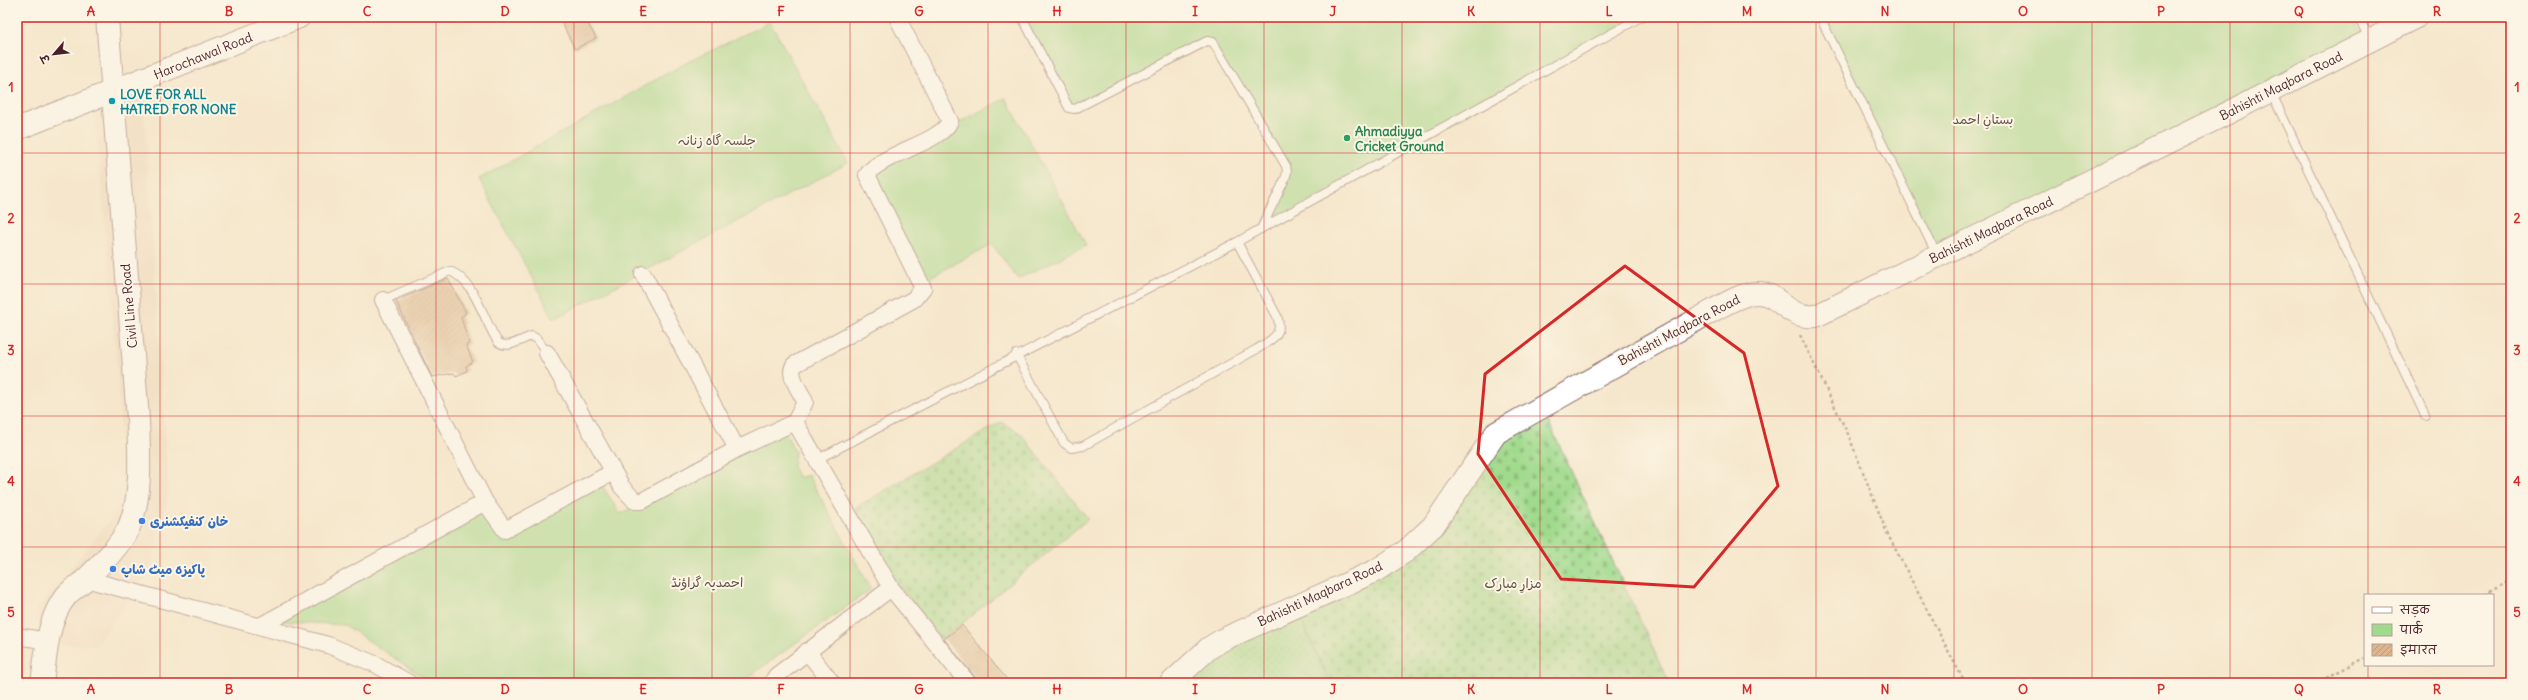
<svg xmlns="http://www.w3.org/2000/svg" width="2528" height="700" font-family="Delius,'Playpen Sans Arabic','Playpen Sans Deva',sans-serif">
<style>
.built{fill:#eed7bb}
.grass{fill:url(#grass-dots);stroke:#757c5c}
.cemetery{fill:url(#cemetery-stones);stroke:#757c5c}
.park{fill:#a0da8d;stroke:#757c5c}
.building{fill:url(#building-hatch)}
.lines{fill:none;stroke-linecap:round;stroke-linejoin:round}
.lane-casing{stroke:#866563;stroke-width:10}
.street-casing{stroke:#866563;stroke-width:18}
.secondary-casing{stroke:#866563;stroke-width:24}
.path{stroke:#866563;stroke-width:2.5;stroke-dasharray:3 3;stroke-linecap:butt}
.lane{stroke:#fff;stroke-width:8}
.street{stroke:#fff;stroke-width:16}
.secondary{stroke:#fff;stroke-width:22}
.marked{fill:none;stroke:#d62828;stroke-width:3;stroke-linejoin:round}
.grid{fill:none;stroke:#d62828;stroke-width:1;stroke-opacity:0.55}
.culture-dot{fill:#0f9aa8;stroke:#fcf5e5;stroke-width:1.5}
.leisure-dot{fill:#2e9e5b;stroke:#fcf5e5;stroke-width:1.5}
.shop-dot{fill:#3f7fe0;stroke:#fcf5e5;stroke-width:1.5}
.labels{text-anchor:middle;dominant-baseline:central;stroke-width:4;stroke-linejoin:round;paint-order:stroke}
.street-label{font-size:13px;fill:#4a1f2b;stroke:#fcf5e5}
.culture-label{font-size:13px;font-weight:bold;fill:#0d838f;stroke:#fcf5e5;text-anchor:start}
.park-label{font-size:13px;fill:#604e44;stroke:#fcf5e5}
.leisure-label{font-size:13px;font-weight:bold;fill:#27864d;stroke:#fcf5e5;text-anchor:start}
.shop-label{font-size:13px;font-weight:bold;fill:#366cbe;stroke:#fcf5e5;text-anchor:start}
.neatline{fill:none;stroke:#d62828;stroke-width:1.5}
.grid-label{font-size:13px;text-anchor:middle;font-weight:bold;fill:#d62828}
</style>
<defs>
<pattern id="grass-dots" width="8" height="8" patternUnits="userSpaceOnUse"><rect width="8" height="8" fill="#a0da8d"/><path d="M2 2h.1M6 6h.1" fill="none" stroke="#8bbb7a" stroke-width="1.8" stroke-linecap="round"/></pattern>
<pattern id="cemetery-stones" width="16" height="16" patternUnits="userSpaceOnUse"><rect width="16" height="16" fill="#a0da8d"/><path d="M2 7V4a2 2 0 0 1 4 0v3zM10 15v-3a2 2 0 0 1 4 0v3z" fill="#8bbb7a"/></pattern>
<pattern id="building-hatch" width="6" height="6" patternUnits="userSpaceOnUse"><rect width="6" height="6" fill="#dcb58f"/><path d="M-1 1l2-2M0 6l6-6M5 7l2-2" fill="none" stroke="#be9b7c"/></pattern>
</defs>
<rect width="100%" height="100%" fill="#fcf5e5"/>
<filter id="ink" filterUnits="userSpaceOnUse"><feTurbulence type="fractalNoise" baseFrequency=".025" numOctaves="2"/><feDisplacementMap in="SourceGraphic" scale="8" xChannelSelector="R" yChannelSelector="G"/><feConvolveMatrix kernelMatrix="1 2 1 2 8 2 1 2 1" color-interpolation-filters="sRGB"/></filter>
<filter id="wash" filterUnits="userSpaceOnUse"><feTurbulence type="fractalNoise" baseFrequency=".012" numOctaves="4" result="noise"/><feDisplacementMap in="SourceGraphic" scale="16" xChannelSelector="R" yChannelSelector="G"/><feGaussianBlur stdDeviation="0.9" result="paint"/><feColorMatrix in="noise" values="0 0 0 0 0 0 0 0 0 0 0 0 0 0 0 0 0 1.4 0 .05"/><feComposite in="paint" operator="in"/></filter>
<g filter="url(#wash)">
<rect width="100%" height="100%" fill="#f5e7cc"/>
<path class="built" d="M143 91 169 494 150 569 96 646 63 645 35 612 125 501 112 299 94 111Z
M755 672 766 683H740Z"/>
<path class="grass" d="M1295 607 1330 683H1171Z"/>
<path class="cemetery" d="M1541 406 1669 683H1330L1295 607 1424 534 1485 446Z
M1001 422 1020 433 1088 519 942 640 883 565 855 508Z"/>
<path class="park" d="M1022 17H1641L1261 229 1287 172 1213 42 1071 109Z
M1817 17H2353L2366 42 1937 256Z
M770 22 848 163 554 319 479 179 682 65Z
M1006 98 1086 245 1018 279 992 244 921 282 867 175 935 135Z
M783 428 795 452 793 467 799 478 808 475 871 589 740 683H432L345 625 275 621 483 505 501 535 600 482 620 514Z"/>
<g id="blocks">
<path class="building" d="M559 17H584L596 38 575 49Z
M448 278 466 313 461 317 469 344 466 345 473 362 466 366 467 371 456 376 454 373 432 377 396 301Z
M962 625 1010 683H977L975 677 944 639Z"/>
</g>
</g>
<g filter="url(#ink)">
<use href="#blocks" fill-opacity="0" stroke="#866563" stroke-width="1"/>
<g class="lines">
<defs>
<path id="lane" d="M1022 17 1069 108 1075 109 1207 41 1213 42 1286 166 1287 172 1285 179 1261 229
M1820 17 1937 255
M2358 17 2370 39
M2271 92 2425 415
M383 300 450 271C476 282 483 320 498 342 508 350 521 339 532 336L537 339 547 353
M1016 354 1064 443 1071 448 1083 446 1257 349C1271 340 1284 335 1277 316L1237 242
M816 460 1237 242 1641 17"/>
<path id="street" d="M643 274 737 449
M383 300 485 502
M547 353 622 487 635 501H642L737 449 795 422 891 588 968 683
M795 422 805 402C801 391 787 376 794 365L914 299 923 288 867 175C882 153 941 143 950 121L897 17
M86 579 328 645 375 664 409 683
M260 626 485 502 505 530 613 472
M17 636 48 641
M807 651 832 683
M772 683 776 676 891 588"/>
<path id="secondary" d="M17 129 299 17
M42 683C46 655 47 619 66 596 72 589 80 585 87 578 100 565 119 547 128 529 143 497 139 454 138 419L107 17
M1171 683 1209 648 1224 639 1375 571 1406 551 1433 526 1496 433 1714 310C1727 303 1743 293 1757 293 1781 293 1785 319 1816 316L2230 112 2416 17"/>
</defs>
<use href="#lane" class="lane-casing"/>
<use href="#street" class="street-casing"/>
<use href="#secondary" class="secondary-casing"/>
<path class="path" d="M1800 335 1848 434 1887 533 1965 683
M2484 595 2511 580
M2316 683 2365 658"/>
<use href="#lane" class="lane"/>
<use href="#street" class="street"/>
<use href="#secondary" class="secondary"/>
</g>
</g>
<path d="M0 0H2528V700H0ZM1625 266 1744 353 1778 486 1694 587 1561 579 1478 454 1485 374Z" fill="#f5e7cc" fill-opacity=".55" fill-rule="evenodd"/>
<path class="marked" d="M1625 266 1744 353 1778 486 1694 587 1561 579 1478 454 1485 374Z"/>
<path class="grid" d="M160 17V683M298 17V683M436 17V683M574 17V683M712 17V683M850 17V683M988 17V683M1126 17V683M1264 17V683M1402 17V683M1540 17V683M1678 17V683M1816 17V683M1954 17V683M2092 17V683M2230 17V683M2368 17V595M17 153H2511M17 284H2511M17 416H2511M17 547H2511M2368 665V683"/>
<circle class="culture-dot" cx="112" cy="101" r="4"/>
<circle class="leisure-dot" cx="1347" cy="138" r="4"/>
<g class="shop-dot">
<circle cx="142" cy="521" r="4"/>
<circle cx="113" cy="569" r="4"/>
</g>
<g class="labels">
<g class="street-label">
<text transform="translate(203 56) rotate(-22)">Harochawal Road</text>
<text transform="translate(2281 86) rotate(-27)">Bahishti Maqbara Road</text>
<text transform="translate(1991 230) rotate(-26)">Bahishti Maqbara Road</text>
<text transform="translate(129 306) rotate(-95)">Civil Line Road</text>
<text transform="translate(1679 330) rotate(-28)">Bahishti Maqbara Road</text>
<text transform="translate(1320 594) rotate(-25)">Bahishti Maqbara Road</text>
</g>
<g class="culture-label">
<text x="120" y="94">LOVE FOR ALL<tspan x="120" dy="15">HATRED FOR NONE</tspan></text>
</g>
<g class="park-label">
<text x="1983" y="119">بستانِ احمد</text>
<text x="717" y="140">جلسہ گاہ زنانہ</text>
<text x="707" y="582">احمدیہ گراؤنڈ</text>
<text x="1513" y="583">مزارِ مبارک</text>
</g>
<g class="leisure-label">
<text x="1355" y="131">Ahmadiyya<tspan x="1355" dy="15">Cricket Ground</tspan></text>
</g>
<g class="shop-label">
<text x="150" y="521">خان کنفیکشنری</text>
<text x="121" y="569">پاکیزہ میٹ شاپ</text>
</g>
</g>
<rect width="2528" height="700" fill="none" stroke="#fcf5e5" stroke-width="44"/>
<rect x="2364" y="594" width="130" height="72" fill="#fcf5e5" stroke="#b59f9b"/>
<rect x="2372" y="607" width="20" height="6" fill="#ffffff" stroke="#b59f9b"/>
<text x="2400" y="614" font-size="12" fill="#4a1f2b">सड़क</text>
<rect x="2372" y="624" width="20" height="12" fill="#a0da8d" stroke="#b59f9b"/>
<text x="2400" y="634" font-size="12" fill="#4a1f2b">पार्क</text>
<rect x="2372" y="644" width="20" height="12" fill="url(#building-hatch)" stroke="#b59f9b"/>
<text x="2400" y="654" font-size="12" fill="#4a1f2b">इमारत</text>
<g transform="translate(54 54) rotate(242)" stroke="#fcf5e5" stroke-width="3" paint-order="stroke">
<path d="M0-3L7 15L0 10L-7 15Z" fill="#4a1f2b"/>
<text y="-6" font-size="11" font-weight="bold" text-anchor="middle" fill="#4a1f2b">उ</text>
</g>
<rect x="22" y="22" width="2484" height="656" class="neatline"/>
<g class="grid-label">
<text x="91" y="16">A</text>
<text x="229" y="16">B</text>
<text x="367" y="16">C</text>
<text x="505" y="16">D</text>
<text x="643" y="16">E</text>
<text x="781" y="16">F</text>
<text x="919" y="16">G</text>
<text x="1057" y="16">H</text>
<text x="1195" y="16">I</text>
<text x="1333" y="16">J</text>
<text x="1471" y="16">K</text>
<text x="1609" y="16">L</text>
<text x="1747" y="16">M</text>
<text x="1885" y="16">N</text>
<text x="2023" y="16">O</text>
<text x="2161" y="16">P</text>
<text x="2299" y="16">Q</text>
<text x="2437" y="16">R</text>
<text x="11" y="92">1</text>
<text x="2517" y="92">1</text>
<text x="11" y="223">2</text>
<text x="2517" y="223">2</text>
<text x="11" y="355">3</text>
<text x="2517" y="355">3</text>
<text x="11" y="486">4</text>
<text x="2517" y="486">4</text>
<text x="11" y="617">5</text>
<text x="2517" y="617">5</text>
<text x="91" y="694">A</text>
<text x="229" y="694">B</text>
<text x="367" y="694">C</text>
<text x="505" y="694">D</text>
<text x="643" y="694">E</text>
<text x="781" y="694">F</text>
<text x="919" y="694">G</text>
<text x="1057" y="694">H</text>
<text x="1195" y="694">I</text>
<text x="1333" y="694">J</text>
<text x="1471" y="694">K</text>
<text x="1609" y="694">L</text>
<text x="1747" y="694">M</text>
<text x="1885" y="694">N</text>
<text x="2023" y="694">O</text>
<text x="2161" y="694">P</text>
<text x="2299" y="694">Q</text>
<text x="2437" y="694">R</text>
</g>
</svg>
